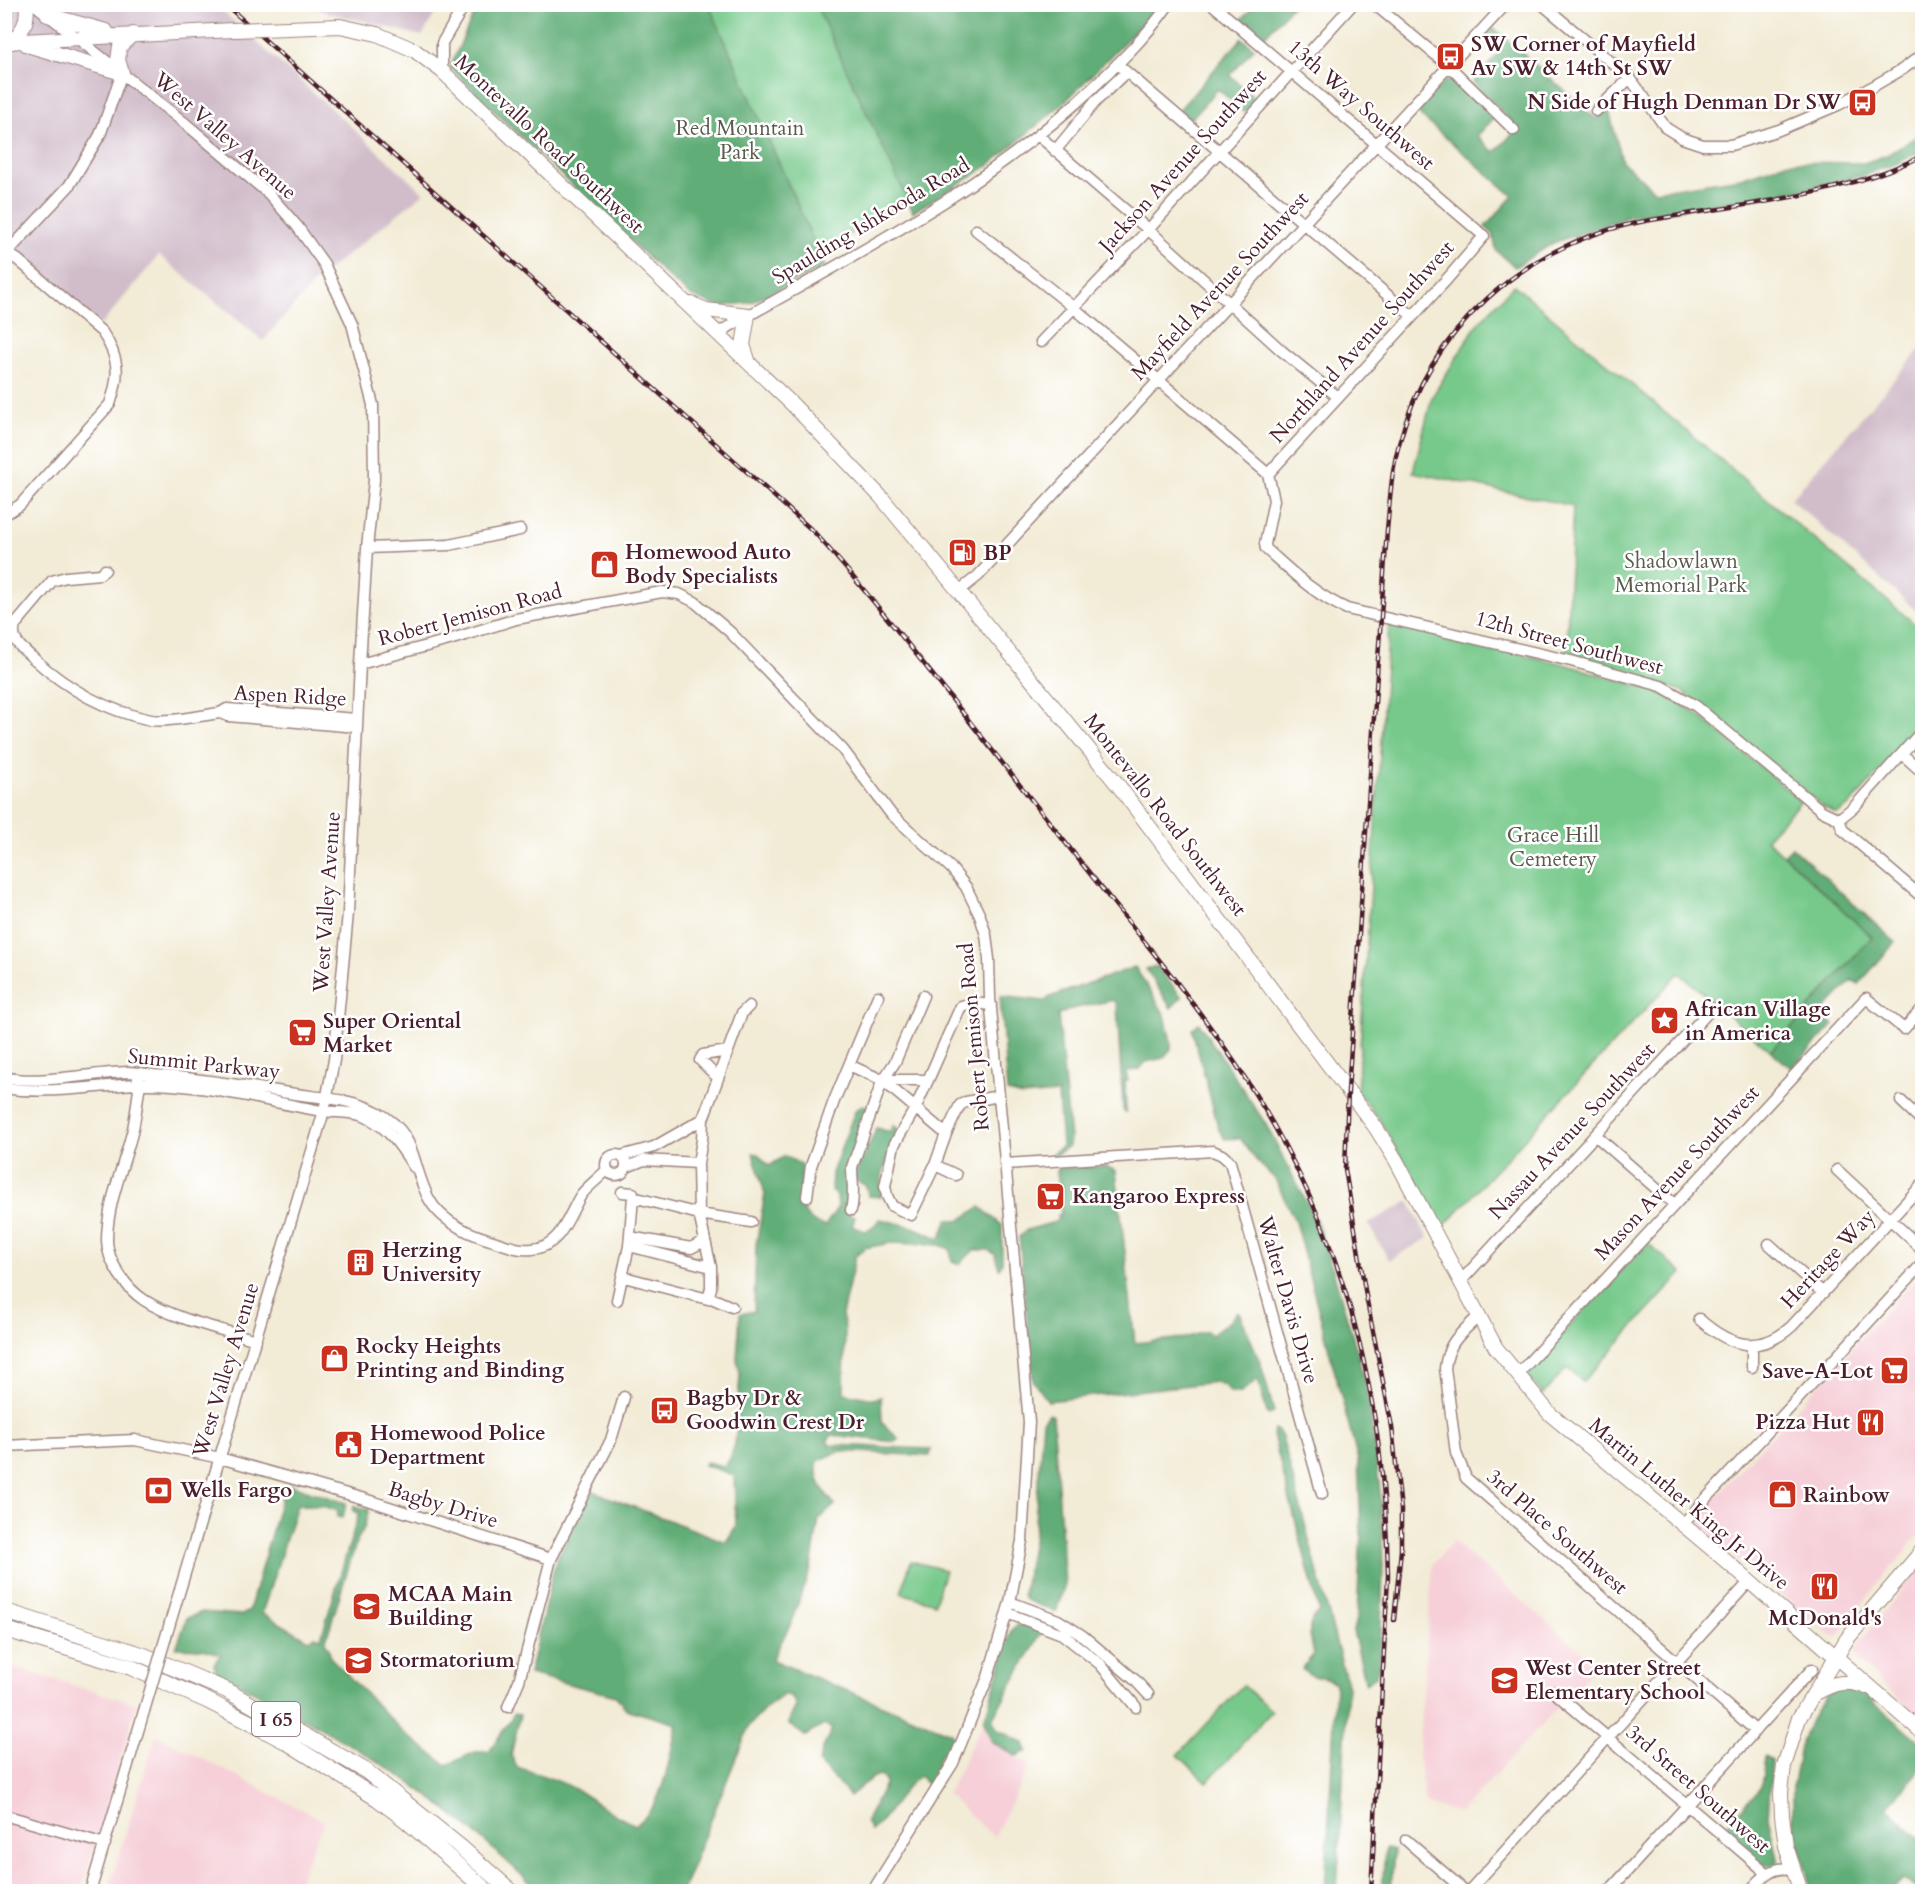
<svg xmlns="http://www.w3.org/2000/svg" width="1927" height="1896" font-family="Cardo,serif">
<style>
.built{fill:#f6cfd8}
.industrial{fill:#d1bdca}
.green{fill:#77c98b;stroke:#60745b;stroke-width:1.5}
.forest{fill:#61ad77;stroke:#566651;stroke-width:1.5}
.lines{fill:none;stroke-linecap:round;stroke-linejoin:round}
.minor-casing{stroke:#9e8580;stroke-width:13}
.major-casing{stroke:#9e8580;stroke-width:16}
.highway-casing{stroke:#9e8580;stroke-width:17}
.minor{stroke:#fff;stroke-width:10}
.major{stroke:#fff;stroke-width:14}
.highway{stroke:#fff;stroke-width:15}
.rail-casing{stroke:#4a1f2b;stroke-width:4.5}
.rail{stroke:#fff;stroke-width:2;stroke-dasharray:7;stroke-linecap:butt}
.minor-bridge-casing{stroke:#9e8580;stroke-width:13;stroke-linecap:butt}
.major-bridge-casing{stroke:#9e8580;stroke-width:16;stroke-linecap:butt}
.minor-bridge{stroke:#fff;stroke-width:10}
.major-bridge{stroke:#fff;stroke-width:14}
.labels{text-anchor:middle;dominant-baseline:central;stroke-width:5;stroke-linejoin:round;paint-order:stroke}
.shield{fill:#fff;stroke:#80626b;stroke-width:1.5}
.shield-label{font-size:20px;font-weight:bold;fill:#4a1f2b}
.poi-label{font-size:21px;font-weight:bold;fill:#4a1f2b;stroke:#fff;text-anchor:start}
.street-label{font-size:21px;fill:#4a1f2b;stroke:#fff}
.park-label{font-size:21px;fill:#5a5a4d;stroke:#fff}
</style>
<rect width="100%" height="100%" fill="#fff"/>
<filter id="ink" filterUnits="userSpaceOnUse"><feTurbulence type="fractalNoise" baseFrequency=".0167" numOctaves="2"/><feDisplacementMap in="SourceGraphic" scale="12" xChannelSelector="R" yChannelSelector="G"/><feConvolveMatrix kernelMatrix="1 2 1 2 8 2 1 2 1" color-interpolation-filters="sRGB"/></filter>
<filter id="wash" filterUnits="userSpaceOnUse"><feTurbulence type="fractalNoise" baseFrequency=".008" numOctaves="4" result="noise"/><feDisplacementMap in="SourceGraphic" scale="24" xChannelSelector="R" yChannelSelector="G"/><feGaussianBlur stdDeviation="1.35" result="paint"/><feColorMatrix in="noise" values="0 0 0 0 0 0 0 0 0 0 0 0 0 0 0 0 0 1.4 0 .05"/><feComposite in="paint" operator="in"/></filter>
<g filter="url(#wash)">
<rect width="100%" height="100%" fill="#f2ebd5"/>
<path class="built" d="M1922 1272V1532L1878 1583 1841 1633 1836 1636 1831 1635 1695 1525 1696 1518Z
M1453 1541 1597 1665 1460 1813 1425 1804 1418 1754 1433 1564Z
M1922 1564V1720L1859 1662 1855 1651 1857 1645Z
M4 1665 137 1704 81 1891H5Z
M984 1721 992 1742 1030 1766 994 1837 947 1794Z
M156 1735 324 1821 294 1891H108Z"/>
<path class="industrial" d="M4 5H216L424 193 317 279 263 341 159 255 101 325 18 252 5 246Z
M298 5 440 4V5L422 36Z
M1922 347V616L1791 499Z
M1409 1201 1428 1238 1389 1260 1368 1224Z"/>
<path class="green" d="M597 5H1152L1025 131 748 294Z
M1514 285 1922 630V724L1848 807 1836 814 1822 806 1682 691 1566 653 1573 506 1413 472 1432 397 1476 326Z
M1389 623 1564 664 1656 691 1695 712 1801 801 1766 839 1872 937 1771 1051 1679 973 1442 1228 1379 1119 1357 1091Z
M1647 1242 1682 1273 1583 1382 1567 1368 1543 1394 1525 1374Z
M911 1561 945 1570 935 1603 901 1593Z
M1243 1685 1272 1711 1207 1782 1178 1755Z"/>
<path class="forest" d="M478 5H709L825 267 752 302 718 307 691 296 665 274 489 106 450 67Z
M816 5H1157L1141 25 1066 101 987 167 913 212Z
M1255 5V4L1293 5 1262 39 1240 21Z
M1494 28 1596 119 1608 107 1622 161 1655 191 1741 178 1789 162 1864 163 1887 155 1922 134V150L1898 163 1862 176 1781 194 1628 217 1553 243 1515 267 1496 250 1493 234 1485 227 1513 196 1416 112 1449 76 1470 92 1496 116 1477 136 1494 152 1518 129 1473 82 1500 52 1485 37Z
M1242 38 1254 48 1230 75 1256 100 1244 112 1218 89 1190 120 1179 110Z
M1792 847 1895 942 1859 984 1852 980 1821 1013 1833 1025 1792 1069 1771 1051 1872 937 1784 855Z
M1156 966 1182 997 1171 1008 1146 969Z
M1135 967 1165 1015 1171 1042V1049L1163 1058 1146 1062 1139 1069 1126 1072 1128 1081H1125L1126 1112 1123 1110 1117 1005 1114 1000 1071 1009 1058 1015 1070 1139 1069 1146 1054 1156 1053 1153 1062 1146 1058 1093 1022 1096 1007 1092 1000 996 1045 1001 1050 997Z
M1199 1023 1265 1123 1316 1220 1333 1270 1358 1355 1369 1403 1381 1499 1383 1566 1380 1662 1376 1675 1366 1684 1353 1631 1357 1615 1361 1532 1358 1460 1295 1221 1275 1179 1256 1160 1240 1138 1225 1139 1219 1130 1192 1029Z
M862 1105 869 1107 848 1173V1202L845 1211 855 1218 852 1226 865 1231 871 1229 880 1219 913 1227 940 1239 948 1219 959 1221 980 1207 1002 1225V1263L999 1269 995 1254 988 1250H974L960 1264 952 1261 950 1249 940 1245 891 1243 864 1248 855 1257 842 1315 845 1328 844 1393 873 1399 881 1397 882 1423 899 1439 896 1442 832 1435 827 1441 830 1445 931 1449 930 1456 840 1451 818 1461C813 1479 824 1492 835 1505L819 1519 811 1567 791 1623 772 1660 951 1733 957 1741 949 1751 940 1755 932 1782 927 1786 920 1775C899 1790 891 1816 871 1831L866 1821 886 1782 880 1775 873 1777 850 1796 819 1763 823 1748 832 1729 824 1725 805 1736 788 1723 796 1706 792 1697 785 1694 766 1708 749 1726 682 1891H539C495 1850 448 1807 397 1774 339 1736 277 1705 217 1672L214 1664 221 1654 202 1649 176 1648 187 1618 202 1612 242 1615 249 1611 285 1485H291L346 1503 343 1518 337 1517 338 1511 323 1506 297 1505 262 1613 309 1640 315 1636 321 1638 359 1513 353 1511 354 1506 369 1509 364 1528 357 1540 325 1643 329 1647 330 1657 403 1732 447 1765 475 1752H489L514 1714 520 1715 511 1755 517 1767C536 1774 558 1779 575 1789 596 1801 612 1816 636 1825 665 1804 669 1758 677 1724L626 1709 616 1696 529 1674 556 1560 592 1491 726 1542 736 1526 734 1475 704 1465 706 1462 724 1466 730 1459 735 1444 740 1374 737 1359 740 1314 754 1311 756 1245 765 1194 753 1153 758 1154 769 1166 785 1156 802 1165C802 1190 793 1219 825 1226L838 1207 837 1196 831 1190 832 1173 855 1111Z
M893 1126 898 1128 882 1176 881 1197 869 1196 865 1185 856 1181 855 1174 877 1128 890 1132Z
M1105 1166 1116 1171 1135 1343 1185 1338 1207 1331 1212 1335 1231 1320 1237 1312H1239L1261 1364 1274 1412 1269 1415 1267 1413 1258 1379 1241 1393H1231L1224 1385 1216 1382 1048 1401 1033 1381 1019 1237 1027 1230 1055 1222 1058 1219 1057 1216 1061 1213 1057 1171 1059 1168Z
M1049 1414 1053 1416 1065 1585 1056 1612 1025 1600 1023 1595 1034 1535 1043 1421Z
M1274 1429 1279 1432 1282 1437 1348 1687 1337 1891H1325L1336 1683C1322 1675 1315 1681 1302 1669L1314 1654C1310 1635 1305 1626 1319 1611L1273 1435Z
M1017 1624 1043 1630 992 1719 998 1730 1024 1743 1027 1751 1016 1756 992 1742 984 1721 1011 1631Z
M1849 1688 1860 1690 1922 1744V1768L1887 1808 1922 1840V1891H1917L1903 1879 1891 1891 1812 1892 1793 1826V1784L1800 1747 1809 1723 1826 1696 1837 1690Z
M1765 1757 1772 1761 1768 1816 1778 1864 1770 1866 1762 1864 1723 1829 1761 1787Z
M1385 1849 1394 1850 1391 1891H1382Z"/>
</g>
<g filter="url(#ink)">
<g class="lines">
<defs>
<path id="minor" d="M34 4 186 124 269 194 297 226 324 264 352 324 373 405 374 480 367 548 360 664 348 913 334 1060 324 1111 170 1623
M1212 4 1484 236 1448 278 1268 474
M1374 4 1449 66 1514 130
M1542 4 1630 78 1666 128 1682 138 1703 145H1731L1779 130 1838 105 1872 87 1903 69 1922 55
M1117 64 1412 316
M442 71V43L465 4
M1596 111 1630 78
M1039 136 1151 232 1282 351 1338 397
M1055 151 1096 101 1126 72
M976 230 1073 307 1268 474
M4 256 69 186 100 135 122 73
M718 333C851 256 987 190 1099 82 1124 58 1149 33 1169 4
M1041 342 1148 230 1353 4
M1268 474 1274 500 1265 544 1266 549C1292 572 1315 595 1347 609L1571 661 1661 686 1696 706 1822 811 1839 819 1843 830 1849 835 1922 897
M4 515 20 505 110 404C120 375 120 359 102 332L18 260 7 253
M367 548 449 545 520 530
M105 570 100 574 66 577 52 581 15 625C10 641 22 648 33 658 66 688 107 711 151 720 165 723 204 715 220 713L227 709 357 719
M959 591 978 576 1506 4
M360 664 449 640 516 619 662 592 679 594 695 602 730 632 843 750 891 814 951 868 966 887 980 916 986 935 989 959 990 998 1029 1422 1022 1541 1010 1602 988 1677 953 1763 872 1892
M220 713 228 716 357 727
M1902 754 1922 772
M1839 819 1854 807 1922 731
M991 1005 973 1003 961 1006 916 1107 894 1145 885 1186 887 1196 892 1206 911 1215 935 1165 946 1134 960 1105 966 1102 999 1096
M849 1065 882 1080 946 1134
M4 1077C37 1085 92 1073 127 1072 136 1072 145 1074 154 1075 199 1078 244 1086 289 1093 318 1098 351 1098 377 1112 419 1135 410 1163 429 1199 441 1221 465 1232 487 1239 501 1243 517 1251 532 1249 561 1247 568 1216 581 1195 588 1186 599 1178 607 1170
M718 1078 700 1060 703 1055 728 1051 742 1013 749 1006
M138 1079 140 1084C137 1100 136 1117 132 1133 123 1168 107 1204 107 1240 107 1262 127 1289 144 1300 171 1318 224 1330 256 1340
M883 1080H927
M4 1088C50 1095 96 1085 142 1084 203 1083 263 1101 323 1111 337 1113 356 1111 368 1118 390 1129 401 1147 414 1167
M1901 1101 1922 1121
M1595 1135 1674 1204
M606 1165a10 10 0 1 1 20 0a10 10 0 1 1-20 0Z
M621 1156 654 1147 703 1119
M1005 1164 1213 1151 1222 1155 1230 1162 1322 1494
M935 1165 956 1175
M627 1167 644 1160 698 1163
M1837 1170 1922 1249
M622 1192 633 1193V1197L699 1214 751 1222
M807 1197 811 1166 834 1101 878 996
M851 1210C855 1195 852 1182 852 1167L882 1082 895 1062 923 996
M630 1237 691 1248 704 1241
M1769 1244 1823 1293
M629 1246 711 1267
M624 1277 708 1299 711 1288V1267L699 1214 698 1163 702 1140 703 1119 728 1051
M1461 1281 1712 1008
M709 1297 732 1307
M617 1300 629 1246 633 1197
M1478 1317C1460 1334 1448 1342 1445 1368L1456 1453 1466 1478 1756 1731
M1699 1319C1729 1346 1759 1356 1792 1326L1922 1185
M1752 1367V1345
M1517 1375 1866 998 1904 1029 1922 1009
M4 1446 135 1440 220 1458 361 1498 551 1559
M1682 1525 1922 1264
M1010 1602 1058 1620 1083 1636 1135 1680 1148 1694
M1007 1613 1062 1634 1100 1664 1136 1707
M1554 1692 1768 1874
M508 1707 519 1681 551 1559 611 1440 624 1397
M4 1815 105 1844
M1406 1840 1466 1892
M90 1892 144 1711
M1468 1892 1749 1582
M1608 1892 1812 1669
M1749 1892C1761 1878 1774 1864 1793 1870"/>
<path id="major" d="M48 15 106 31
M288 28 340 26 377 34 414 50 442 71 793 405 881 497 966 600 1118 785 1376 1128 1397 1162 1496 1348 1550 1414 1711 1548 1922 1732
M4 42 233 30
M13 42C23 29 29 21 26 4
M27 45 122 73
M122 73 118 60 120 46 133 34
M692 304 706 310 748 315 743 345 748 360
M1816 1693C1833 1683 1847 1679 1866 1687
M1801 1892 1786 1846 1782 1816 1781 1793 1784 1766 1799 1718 1847 1639 1922 1551"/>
<path id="highway" d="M4 1611 143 1655 226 1690 366 1771 458 1845 512 1892
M4 1629 130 1667 208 1701 285 1741 378 1799 407 1821 488 1892"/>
</defs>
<use href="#minor" class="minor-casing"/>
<use href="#major" class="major-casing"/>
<use href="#highway" class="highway-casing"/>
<use href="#minor" class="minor"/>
<use href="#major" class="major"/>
<use href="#highway" class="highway"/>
<defs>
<path id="rail" d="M225 4 814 532C854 576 891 623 928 669 973 725 1017 781 1061 837 1124 918 1192 995 1247 1081 1345 1233 1385 1397 1388 1576L1371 1892
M1394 1620 1401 1550V1510L1392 1427 1366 1296 1345 1169 1348 1091 1387 530C1390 501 1391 472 1399 444 1429 329 1524 245 1640 222 1736 204 1834 199 1922 156"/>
</defs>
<use href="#rail" class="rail-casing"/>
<use href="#rail" class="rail"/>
<defs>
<path id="minor-bridge" d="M144 1711 170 1623"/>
<path id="major-bridge" d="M233 30 288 28"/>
</defs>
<use href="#minor-bridge" class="minor-bridge-casing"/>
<use href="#major-bridge" class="major-bridge-casing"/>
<use href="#minor-bridge" class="minor-bridge"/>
<use href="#major-bridge" class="major-bridge"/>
</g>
</g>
<defs>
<symbol id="bus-square" viewBox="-11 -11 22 22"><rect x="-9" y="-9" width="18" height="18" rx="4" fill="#c8321e" stroke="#fff"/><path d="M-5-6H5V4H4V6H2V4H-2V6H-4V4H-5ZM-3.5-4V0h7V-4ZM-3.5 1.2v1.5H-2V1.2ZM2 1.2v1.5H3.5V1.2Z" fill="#fff"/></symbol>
<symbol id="fuel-square" viewBox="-11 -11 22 22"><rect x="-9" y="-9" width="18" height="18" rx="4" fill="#c8321e" stroke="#fff"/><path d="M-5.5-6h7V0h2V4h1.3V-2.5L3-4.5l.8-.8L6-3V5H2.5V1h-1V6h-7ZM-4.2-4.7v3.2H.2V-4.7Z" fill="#fff"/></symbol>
<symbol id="shop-square" viewBox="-11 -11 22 22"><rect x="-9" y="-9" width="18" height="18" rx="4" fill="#c8321e" stroke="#fff"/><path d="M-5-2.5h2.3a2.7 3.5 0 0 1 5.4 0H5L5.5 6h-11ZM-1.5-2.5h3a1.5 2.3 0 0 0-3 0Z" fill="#fff"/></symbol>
<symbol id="sight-square" viewBox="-11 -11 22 22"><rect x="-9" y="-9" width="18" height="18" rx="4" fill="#c8321e" stroke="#fff"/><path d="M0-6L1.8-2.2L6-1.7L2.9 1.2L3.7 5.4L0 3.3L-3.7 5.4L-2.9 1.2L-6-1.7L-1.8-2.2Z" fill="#fff"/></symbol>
<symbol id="supermarket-square" viewBox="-11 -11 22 22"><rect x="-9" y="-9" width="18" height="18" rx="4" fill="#c8321e" stroke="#fff"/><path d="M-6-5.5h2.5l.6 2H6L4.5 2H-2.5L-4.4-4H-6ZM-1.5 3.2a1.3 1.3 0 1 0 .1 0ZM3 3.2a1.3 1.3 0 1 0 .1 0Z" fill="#fff"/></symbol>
<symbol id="building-square" viewBox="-11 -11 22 22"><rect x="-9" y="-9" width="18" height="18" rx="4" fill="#c8321e" stroke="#fff"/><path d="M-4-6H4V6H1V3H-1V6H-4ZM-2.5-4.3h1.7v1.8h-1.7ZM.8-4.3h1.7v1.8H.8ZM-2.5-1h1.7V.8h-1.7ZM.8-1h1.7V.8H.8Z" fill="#fff"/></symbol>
<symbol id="restaurant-square" viewBox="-11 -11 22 22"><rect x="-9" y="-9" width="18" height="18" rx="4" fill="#c8321e" stroke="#fff"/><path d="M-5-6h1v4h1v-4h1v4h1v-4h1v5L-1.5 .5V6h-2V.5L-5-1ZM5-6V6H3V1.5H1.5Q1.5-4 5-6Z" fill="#fff"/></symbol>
<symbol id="civic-square" viewBox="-11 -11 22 22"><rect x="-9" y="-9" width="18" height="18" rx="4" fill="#c8321e" stroke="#fff"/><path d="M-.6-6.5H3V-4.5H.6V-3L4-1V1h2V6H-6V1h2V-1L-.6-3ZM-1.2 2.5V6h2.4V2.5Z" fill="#fff"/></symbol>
<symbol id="bank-square" viewBox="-11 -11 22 22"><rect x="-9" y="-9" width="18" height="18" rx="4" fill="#c8321e" stroke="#fff"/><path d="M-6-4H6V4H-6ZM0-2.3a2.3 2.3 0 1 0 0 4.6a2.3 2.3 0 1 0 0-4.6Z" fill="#fff"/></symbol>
<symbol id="school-square" viewBox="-11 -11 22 22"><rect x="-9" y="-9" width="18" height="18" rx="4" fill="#c8321e" stroke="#fff"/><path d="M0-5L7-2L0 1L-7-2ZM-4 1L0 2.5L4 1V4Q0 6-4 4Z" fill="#fff"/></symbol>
</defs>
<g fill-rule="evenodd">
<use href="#bus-square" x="1434" y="40" width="33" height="33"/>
<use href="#bus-square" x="1846" y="86" width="33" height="33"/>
<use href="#fuel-square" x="946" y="536" width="33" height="33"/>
<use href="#shop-square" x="588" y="548" width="33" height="33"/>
<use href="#sight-square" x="1648" y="1004" width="33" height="33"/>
<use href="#supermarket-square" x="286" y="1016" width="33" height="33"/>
<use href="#supermarket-square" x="1034" y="1180" width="33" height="33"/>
<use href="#building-square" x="344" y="1246" width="33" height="33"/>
<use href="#shop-square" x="318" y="1342" width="33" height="33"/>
<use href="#supermarket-square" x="1878" y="1354" width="33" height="33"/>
<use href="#bus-square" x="648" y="1394" width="33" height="33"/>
<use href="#restaurant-square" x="1854" y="1406" width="33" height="33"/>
<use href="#civic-square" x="332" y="1428" width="33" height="33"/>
<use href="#bank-square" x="142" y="1474" width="33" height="33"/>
<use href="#shop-square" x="1766" y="1478" width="33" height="33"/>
<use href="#restaurant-square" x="1808" y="1570" width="33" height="33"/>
<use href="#school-square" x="350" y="1590" width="33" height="33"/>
<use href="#school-square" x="342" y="1644" width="33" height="33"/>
<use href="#school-square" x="1488" y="1664" width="33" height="33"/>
</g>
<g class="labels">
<rect class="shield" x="252" y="1702" width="48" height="34" rx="4.5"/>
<g class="shield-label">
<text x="276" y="1719">I 65</text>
</g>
<g class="poi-label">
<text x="1471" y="44">SW Corner of Mayfield<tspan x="1471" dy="24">Av SW &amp; 14th St SW</tspan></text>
<text x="1841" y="102" text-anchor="end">N Side of Hugh Denman Dr SW</text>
<text x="625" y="552">Homewood Auto<tspan x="625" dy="24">Body Specialists</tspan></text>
<text x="983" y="553">BP</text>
<text x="1685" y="1009">African Village<tspan x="1685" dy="24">in America</tspan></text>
<text x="323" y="1021">Super Oriental<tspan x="323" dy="24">Market</tspan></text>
<text x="1072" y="1196">Kangaroo Express</text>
<text x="382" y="1250">Herzing<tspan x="382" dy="24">University</tspan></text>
<text x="356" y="1346">Rocky Heights<tspan x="356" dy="24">Printing and Binding</tspan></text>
<text x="1873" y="1371" text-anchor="end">Save-A-Lot</text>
<text x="686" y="1398">Bagby Dr &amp;<tspan x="686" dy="24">Goodwin Crest Dr</tspan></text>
<text x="1850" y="1422" text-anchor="end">Pizza Hut</text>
<text x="370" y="1433">Homewood Police<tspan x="370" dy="24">Department</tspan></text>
<text x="180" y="1490">Wells Fargo</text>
<text x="1803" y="1495">Rainbow</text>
<text x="388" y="1594">MCAA Main<tspan x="388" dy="24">Building</tspan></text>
<text x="1825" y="1618" text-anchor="middle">McDonald's</text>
<text x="380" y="1660">Stormatorium</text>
<text x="1525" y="1668">West Center Street<tspan x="1525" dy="24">Elementary School</tspan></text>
</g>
<g class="street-label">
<text transform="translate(1361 105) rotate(41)">13th Way Southwest</text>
<text transform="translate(225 136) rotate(41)">West Valley Avenue</text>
<text transform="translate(549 144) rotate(43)">Montevallo Road Southwest</text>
<text transform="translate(1183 161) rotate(-48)">Jackson Avenue Southwest</text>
<text transform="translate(871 221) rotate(-31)">Spaulding Ishkooda Road</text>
<text transform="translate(1220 286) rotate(-47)">Mayfield Avenue Southwest</text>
<text transform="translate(1362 342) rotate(-48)">Northland Avenue Southwest</text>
<text transform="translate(470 615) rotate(-15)">Robert Jemison Road</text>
<text transform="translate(1569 643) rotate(15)">12th Street Southwest</text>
<text transform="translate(290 696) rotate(3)">Aspen Ridge</text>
<text transform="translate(1165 815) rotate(52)">Montevallo Road Southwest</text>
<text transform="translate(327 902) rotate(-86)">West Valley Avenue</text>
<text transform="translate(974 1037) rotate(-95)">Robert Jemison Road</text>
<text transform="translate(204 1064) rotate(6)">Summit Parkway</text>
<text transform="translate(1572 1131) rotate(-47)">Nassau Avenue Southwest</text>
<text transform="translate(1677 1173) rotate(-47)">Mason Avenue Southwest</text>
<text transform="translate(1828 1259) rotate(-47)">Heritage Way</text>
<text transform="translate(1288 1300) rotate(74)">Walter Davis Drive</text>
<text transform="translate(226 1370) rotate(-73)">West Valley Avenue</text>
<text transform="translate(1689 1504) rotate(40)">Martin Luther King Jr Drive</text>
<text transform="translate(443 1505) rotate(17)">Bagby Drive</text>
<text transform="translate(1557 1532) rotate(41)">3rd Place Southwest</text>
<text transform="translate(1698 1789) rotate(41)">3rd Street Southwest</text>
</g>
<g class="park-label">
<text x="740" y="128">Red Mountain<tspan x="740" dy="24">Park</tspan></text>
<text x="1681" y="561">Shadowlawn<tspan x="1681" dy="24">Memorial Park</tspan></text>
<text x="1553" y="835">Grace Hill<tspan x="1553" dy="24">Cemetery</tspan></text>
</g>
</g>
<rect width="1927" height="1896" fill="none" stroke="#fff" stroke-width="24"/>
</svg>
